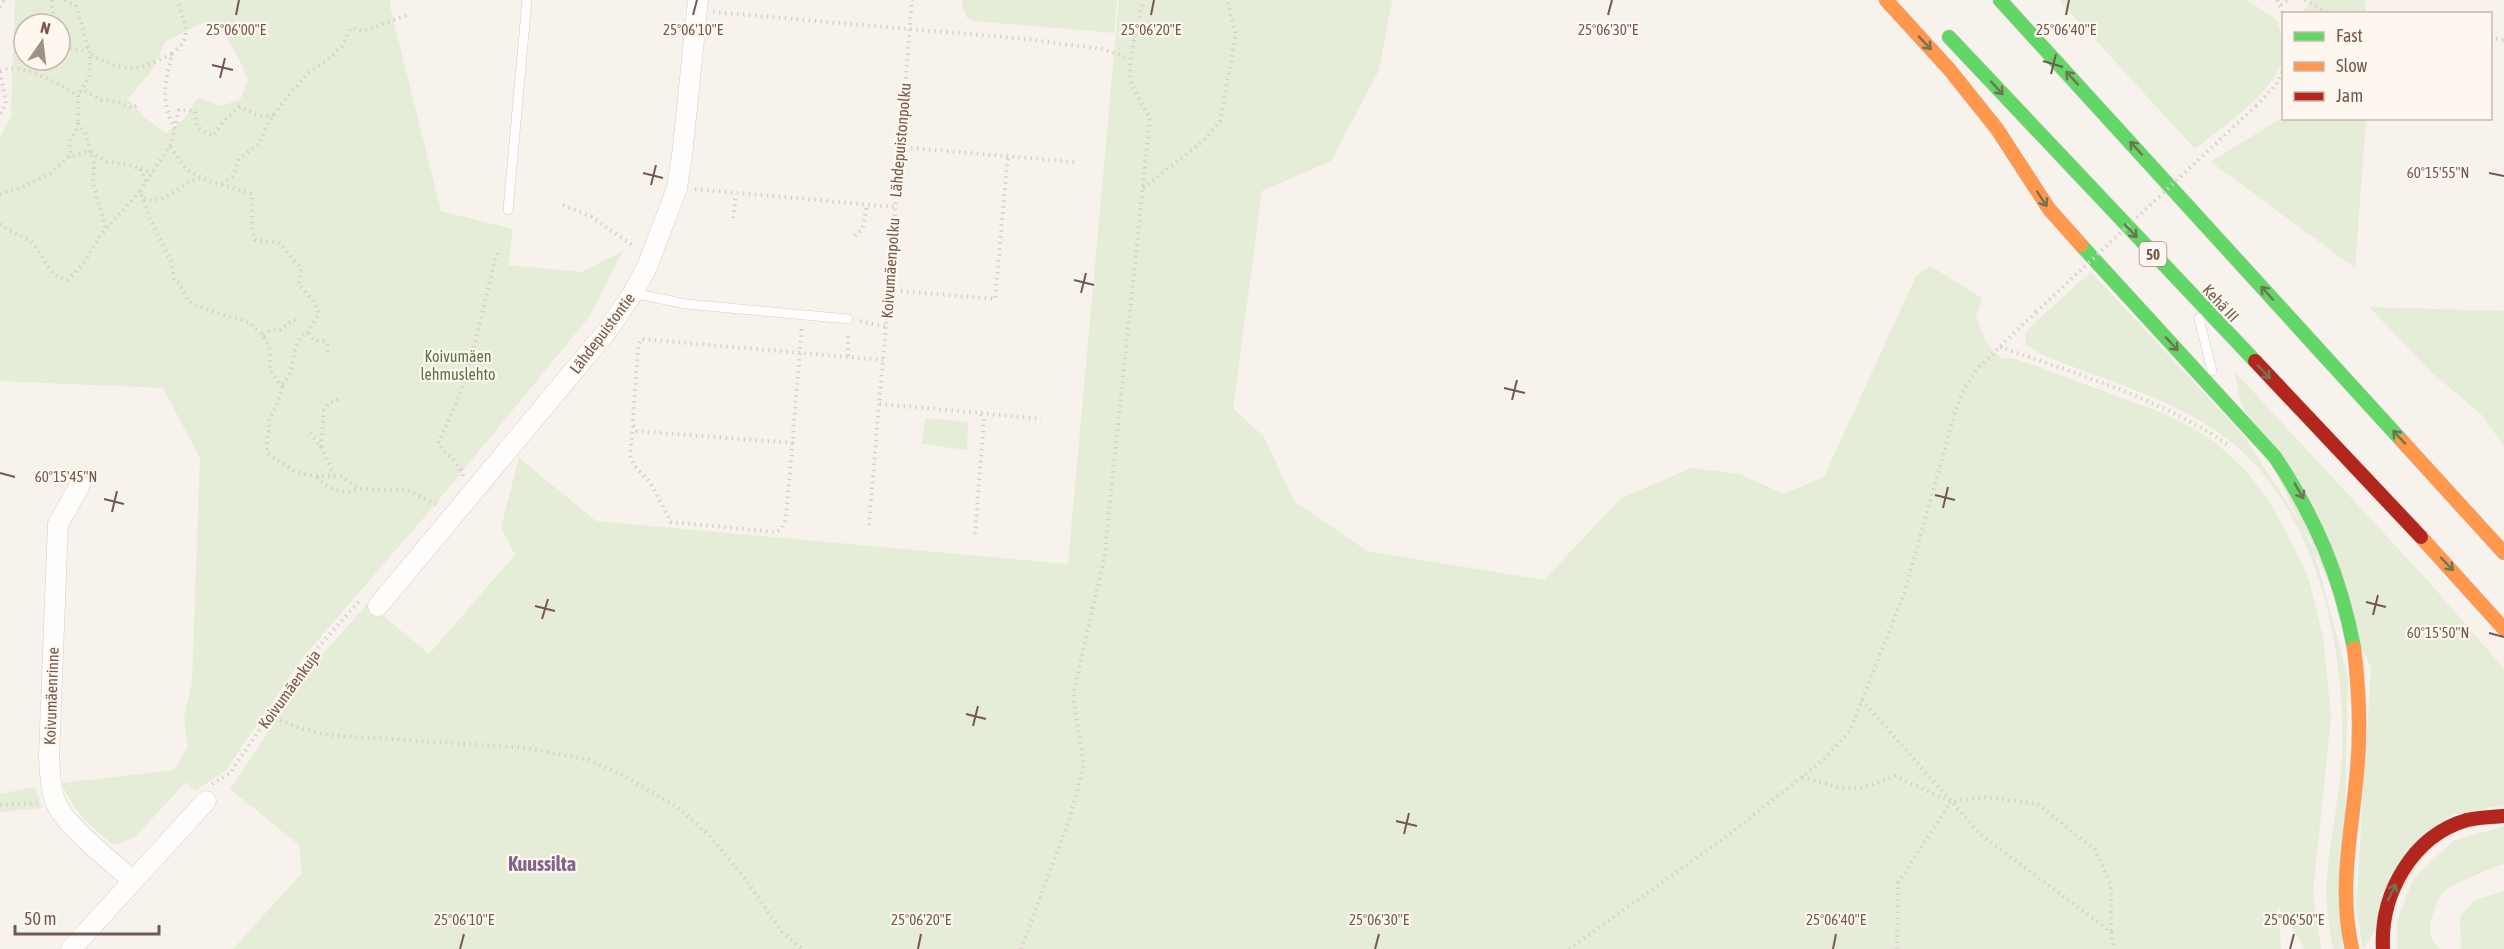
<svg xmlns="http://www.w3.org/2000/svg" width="2504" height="949" font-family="'Asap Condensed',sans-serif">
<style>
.green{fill:#e5ecd8;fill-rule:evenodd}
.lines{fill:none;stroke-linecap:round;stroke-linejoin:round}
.lane-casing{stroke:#d4cec7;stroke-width:10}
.street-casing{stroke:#d4cec7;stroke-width:21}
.fast-casing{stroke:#d5ccc7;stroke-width:15}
.slow-casing{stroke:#d5ccc7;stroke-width:15}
.jam-casing{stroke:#d5ccc7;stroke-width:15}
.path{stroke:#d8d0cc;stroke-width:4;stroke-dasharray:1.5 4.5;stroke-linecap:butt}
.lane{stroke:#fefdfc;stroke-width:9}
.street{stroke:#fefdfc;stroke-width:20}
.fast{stroke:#63d668;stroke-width:14}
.slow{stroke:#ff974d;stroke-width:14}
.jam{stroke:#b3261e;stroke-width:14}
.path-bridge{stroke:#d8d0cc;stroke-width:4;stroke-dasharray:1.5 4.5;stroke-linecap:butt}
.oneway{stroke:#717353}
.ticks{fill:none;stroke:#745a4e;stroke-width:2}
.labels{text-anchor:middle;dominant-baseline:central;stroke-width:4.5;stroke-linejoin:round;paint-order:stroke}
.shield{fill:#fef7ef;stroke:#9d897e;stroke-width:1.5}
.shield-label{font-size:15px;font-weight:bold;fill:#745a4e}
.street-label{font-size:16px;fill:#745a4e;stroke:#fef7ef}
.park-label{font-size:16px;fill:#577846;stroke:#fef7ef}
.quarter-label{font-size:20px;font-weight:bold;fill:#80668f;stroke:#fef7ef}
.ticks-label{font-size:15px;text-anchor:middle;fill:#745a4e;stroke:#fef7ef;stroke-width:4.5;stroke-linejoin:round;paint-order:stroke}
</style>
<rect width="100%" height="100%" fill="#f7f2ec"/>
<path class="green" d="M15 0H390V7L441 211 513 229 508 265 582 272 623 251 589 317 433 507 304 656 226 770 195 791 186 782 135 837 114 845C90 825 73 813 62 783L174 770 188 746 184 718 192 682 200 458 163 388 0 381V138L11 116ZM204 22 225 34 240 61 248 81 240 100 220 106 198 97 185 118 166 133 145 118 128 99 152 70 165 42ZM24 24H60V60H24Z
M962 0H1117L1114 33 974 21 967 18 962 5Z
M1119 0H1392L1379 70 1331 161 1262 191 1233 408 1264 437 1294 501 1367 551 1544 580 1621 498 1692 468 1740 474 1783 494 1824 477 1916 276 1930 266 1982 298 1976 317 1985 341 2002 359 2011 358 2030 364 2160 412 2193 428 2215 442 2245 470 2268 499 2293 545 2309 580 2323 637 2331 717 2313 892 2321 949H2305L2278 906 2281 949H233L302 873 299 845 230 789 316 662 368 603 429 654 515 555 501 527 519 458 596 521 1068 564Z
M2059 0H2247L2277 20C2279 29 2284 41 2284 51 2280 90 2223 126 2195 149Z
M2310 0H2365L2366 13H2303Z
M2283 117 2284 118 2366 119 2355 268 2211 162Z
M2091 272 2243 435 2311 540 2348 678 2342 949H2333C2329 925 2325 901 2327 877 2330 836 2340 796 2342 755 2346 642 2315 497 2215 430 2164 396 2097 377 2040 354L2026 344 2025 334 2031 326Z
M2369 307 2504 311V446L2481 414 2432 373Z
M2235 372 2429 582 2504 669V805L2452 815 2363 949 2356 908 2371 667 2240 400Z
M925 418 968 422 967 450 922 444Z
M35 787 42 808 0 812V794Z
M2504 826V864C2493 867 2448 886 2441 894 2438 898 2437 903 2435 907 2430 923 2425 937 2440 949H2397V922L2413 879 2453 841Z
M2504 891V949H2461L2460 916 2475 900Z"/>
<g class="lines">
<defs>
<path id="lane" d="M508 210 527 0
M633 293 686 304 848 319
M2199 318 2212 371"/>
<path id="street" d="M80 485 58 524 49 755C50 772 50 790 57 805 68 828 112 862 132 880
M378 606 607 331 633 293 647 267 677 188 682 156 698 0
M71 949 206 801"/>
<path id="fast" d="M2000 0 2402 441
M1949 37 2255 361
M2081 245 2275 457C2316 519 2340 575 2354 648"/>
<path id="slow" d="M1886 0 1949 69 1997 129 2049 209 2081 245
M2402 441 2504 553
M2421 537 2504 629
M2352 949C2338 888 2352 832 2357 771 2361 730 2359 689 2354 648"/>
<path id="jam" d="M2255 361 2421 537
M2383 949C2380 894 2412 836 2467 820 2479 817 2492 817 2504 816"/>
</defs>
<use href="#lane" class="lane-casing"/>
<use href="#street" class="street-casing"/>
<use href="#fast" class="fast-casing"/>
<use href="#slow" class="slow-casing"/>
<use href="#jam" class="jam-casing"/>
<path class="path" d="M52 0 54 24
M65 0 76 6 90 54
M2277 0 2284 16
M2305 0 2329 14
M2281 5 2287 0
M0 7 4 0
M713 12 1026 39 1102 49 1129 58
M2490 38 2504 40
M60 42 73 50 85 51 87 48
M172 54C195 35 184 24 177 0
M0 71C21 61 60 84 78 96V124
M0 72 6 103 0 114
M80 92 89 77 90 54C103 62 125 71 141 67 151 64 162 58 172 54 165 83 160 101 175 129
M80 92 84 90 101 100 119 102 131 108 139 105
M2256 106 2276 85 2284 66
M170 147 187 170 209 181 252 194C254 210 249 225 255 240L278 242 301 268 299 285 313 300 319 313 308 333
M899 147 1075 162
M68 157 71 154 69 142 77 129 78 124 85 132 94 163 93 183 106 229
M140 169 147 183
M222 184 233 176 239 159 259 144 268 123 282 103 307 74 331 57 342 46 351 28 364 31 407 15
M1143 188 1202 142 1220 121 1236 35 1227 0
M695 189 894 207
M140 191 171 144 179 110 195 111 197 127 212 136 224 121 239 107C253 111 254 119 274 115
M0 194 21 188 51 173 68 157 85 152H90L107 162 129 165 153 173
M144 198C164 207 181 182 200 178
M563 205 592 217 635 247
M733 218 736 194
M0 224C11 234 26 234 36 247 45 259 50 278 68 280L84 263 100 236 140 191 149 217 172 264 174 280 179 283 189 302 216 313 249 322 263 335 270 350V370L282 387 276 407 268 422 270 429 267 435V453L294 471 313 476H340L359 489 407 490 438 505
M855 236 863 228 867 204
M889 290 995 299 1008 156
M860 321 886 327 912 0
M886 327 879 404 980 413 984 418 975 535
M263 335 271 330H280L292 320 298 321
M2000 347C2077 374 2159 398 2227 444
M848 356V333
M282 384C297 373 289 348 303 335L308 333 315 341H324L327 345V356
M981 413 1041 419
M633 426 630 454 633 464 650 482 671 522 776 532 782 528 786 519 802 327
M310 433 321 447 324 410 330 402H334L339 398
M793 443 637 431 633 425V417L638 350 641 339 883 360
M321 447 334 475
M463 476C458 459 445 456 438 443L457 402 472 355 496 256 500 249
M317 477C330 490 340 494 358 490
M869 525 879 404
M1862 700 1980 834 2111 932 2114 949
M269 716 299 728 328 735 528 748 589 760 622 775 677 807 709 835 743 876 782 932 802 949
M1802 777 1838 787 1863 788 1895 776 1951 802 1983 797 2038 804 2095 850 2111 885V932
M212 784 230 773 308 659 360 600
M0 805 37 803
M1021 949 1070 817 1084 765 1073 695 1104 559 1150 118C1145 107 1136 96 1132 84 1125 65 1139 22 1143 0
M1569 949 1727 836 1823 760 1850 731 1905 591 1956 409 1965 387 1976 370 2036 312
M1897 949 1898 883 1951 802"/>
<use href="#lane" class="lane"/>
<use href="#street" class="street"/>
<use href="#fast" class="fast"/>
<use href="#slow" class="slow"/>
<use href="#jam" class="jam"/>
<path class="path-bridge" d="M2036 312 2256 106"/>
</g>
<defs><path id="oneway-shaft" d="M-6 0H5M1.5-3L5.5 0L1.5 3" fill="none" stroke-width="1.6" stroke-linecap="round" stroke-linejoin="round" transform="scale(1.5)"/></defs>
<g class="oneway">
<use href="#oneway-shaft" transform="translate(1925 43) rotate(47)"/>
<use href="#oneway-shaft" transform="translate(2072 78) rotate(-133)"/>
<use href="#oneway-shaft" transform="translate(1997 88) rotate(47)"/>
<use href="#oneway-shaft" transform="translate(2136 148) rotate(-132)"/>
<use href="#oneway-shaft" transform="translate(2042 199) rotate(57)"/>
<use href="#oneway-shaft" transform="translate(2131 231) rotate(47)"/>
<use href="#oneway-shaft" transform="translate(2267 293) rotate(-132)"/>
<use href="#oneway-shaft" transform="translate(2172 344) rotate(47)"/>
<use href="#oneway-shaft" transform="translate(2264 372) rotate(47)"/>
<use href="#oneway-shaft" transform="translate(2399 437) rotate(-133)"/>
<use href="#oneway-shaft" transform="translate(2299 491) rotate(60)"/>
<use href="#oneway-shaft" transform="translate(2447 564) rotate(46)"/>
<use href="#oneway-shaft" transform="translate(2392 892) rotate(-64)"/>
</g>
<path class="ticks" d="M236 15 239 0M693 15 697 0M1151 15 1154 0M1608 15 1612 0M2066 15 2069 0M2043 61 2063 67M212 65 233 70M2051 74 2056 54M220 78 225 58M643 173 663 178M2489 173 2504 176M651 185 656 165M1074 280 1094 285M1081 293 1086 273M1504 388 1525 393M1512 400 1517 380M0 473 15 477M1935 495 1955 500M104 499 124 504M1943 508 1948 487M112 512 117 491M2366 602 2386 607M535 606 555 611M2373 615 2378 595M542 619 548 599M2489 633 2504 637M966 714 986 719M973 726 978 706M1396 821 1417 826M1404 834 1409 813M460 949 464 934M918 949 921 934M1375 949 1379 934M1833 949 1836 934M2290 949 2294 934"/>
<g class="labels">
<rect class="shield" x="2139.5" y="242" width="27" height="24" rx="4.5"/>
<g class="shield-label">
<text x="2153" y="254">50</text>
</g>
<g class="street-label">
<text transform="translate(900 140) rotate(-85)">Lähdepuistonpolku</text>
<text transform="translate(890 268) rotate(-86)">Koivumäenpolku</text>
<text transform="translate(2221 303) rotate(47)">Kehä III</text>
<text transform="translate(602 333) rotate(-53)">Lähdepuistontie</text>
<text transform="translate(289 689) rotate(-54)">Koivumäenkuja</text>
<text transform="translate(51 696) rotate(-88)">Koivumäenrinne</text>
</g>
<g class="park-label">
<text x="458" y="356">Koivumäen<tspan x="458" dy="18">lehmuslehto</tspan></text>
</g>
<g class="quarter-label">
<text x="542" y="863">Kuussilta</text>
</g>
</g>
<g class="ticks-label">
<text x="236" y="35">25°06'00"E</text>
<text x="693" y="35">25°06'10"E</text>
<text x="1151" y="35">25°06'20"E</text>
<text x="1608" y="35">25°06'30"E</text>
<text x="2066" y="35">25°06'40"E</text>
<text x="2438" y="178">60°15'55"N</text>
<text x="66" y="482">60°15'45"N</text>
<text x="2438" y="638">60°15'50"N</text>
<text x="464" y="925">25°06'10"E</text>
<text x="921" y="925">25°06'20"E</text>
<text x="1379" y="925">25°06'30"E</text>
<text x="1836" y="925">25°06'40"E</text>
<text x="2294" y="925">25°06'50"E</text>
</g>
<rect x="2282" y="12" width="210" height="108" fill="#fef7ef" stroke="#c7b8af" stroke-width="1.5"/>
<rect x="2294" y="32" width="30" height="9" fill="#63d668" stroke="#c7b8af" stroke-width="1.5"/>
<text x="2336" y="42" font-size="18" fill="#745a4e">Fast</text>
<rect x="2294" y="62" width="30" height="9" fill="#ff974d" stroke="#c7b8af" stroke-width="1.5"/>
<text x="2336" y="72" font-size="18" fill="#745a4e">Slow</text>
<rect x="2294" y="92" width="30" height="9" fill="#b3261e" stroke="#c7b8af" stroke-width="1.5"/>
<text x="2336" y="102" font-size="18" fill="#745a4e">Jam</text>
<g transform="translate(42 42) rotate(14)"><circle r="28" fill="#fef7ef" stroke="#c7b8af" stroke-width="1.5"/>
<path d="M0-4.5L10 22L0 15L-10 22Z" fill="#a28f85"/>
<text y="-9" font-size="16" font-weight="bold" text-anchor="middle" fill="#745a4e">N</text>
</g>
<path d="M15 925v9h144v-9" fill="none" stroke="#745a4e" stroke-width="3"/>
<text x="24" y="925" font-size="18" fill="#745a4e" stroke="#fef7ef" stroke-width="4.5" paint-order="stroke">50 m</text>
</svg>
